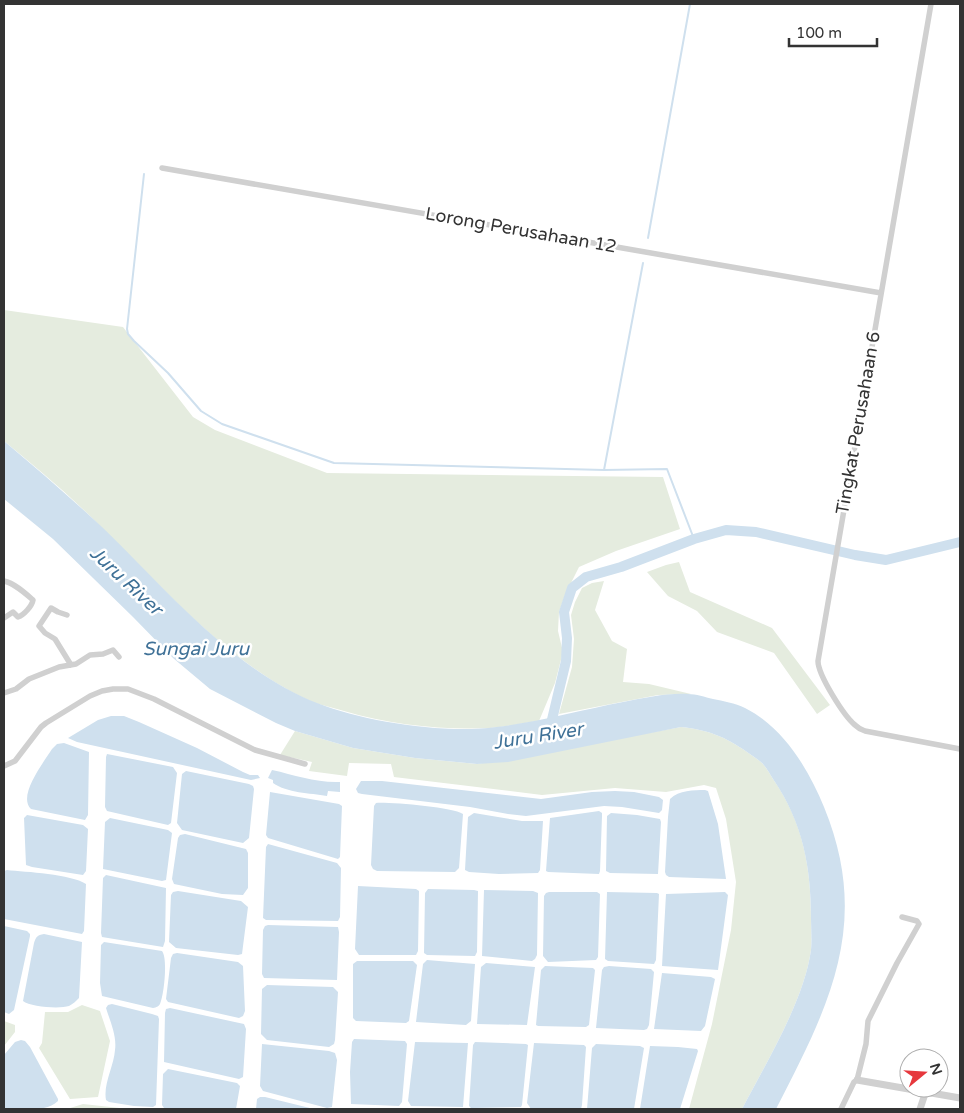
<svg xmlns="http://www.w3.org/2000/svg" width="964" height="1113" font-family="'Varela Round',sans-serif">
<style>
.green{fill:#e5ecdf}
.water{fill:#cfe0ee}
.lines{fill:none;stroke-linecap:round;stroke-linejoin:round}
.stream{stroke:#cfe0ee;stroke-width:2}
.river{stroke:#cfe0ee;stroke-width:10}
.minor{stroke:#d0d0d0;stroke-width:5.5}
.tertiary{stroke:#d0d0d0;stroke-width:7}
.labels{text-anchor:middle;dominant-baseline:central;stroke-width:5;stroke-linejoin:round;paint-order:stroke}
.street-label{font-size:18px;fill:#333;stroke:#fff}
.water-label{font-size:19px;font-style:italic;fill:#3f7197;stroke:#fff}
</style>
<rect width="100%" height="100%" fill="#fff"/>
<path class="green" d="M4 310 123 327 193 417 215 430 327 473 663 477 680 529 616 551 579 567 565 595 559 612 558 631 563 652 555 683 539 721C523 723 506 727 490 728 441 730 391 725 344 711 335 708 324 706 315 703 233 668 166 591 103 529 72 497 38 469 4 441Z
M679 562 690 592 772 628 830 705 817 714 774 653 717 632 697 611 668 596 647 572 666 565Z
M604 581 595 610 612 641 627 649 623 682 649 684 691 694 658 695 559 714 572 667 574 639 571 615 575 602 582 588 592 583Z
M681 727C708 730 724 736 747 752 752 756 758 759 762 763 766 767 770 774 773 779 803 822 811 867 811 919 811 929 812 940 811 950 804 1001 766 1063 742 1109H689L712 1024 731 930 736 882 726 819 716 788 704 785 666 792 615 788 542 795 394 777 391 764 349 763 347 776 309 771 312 762 280 755 295 731 353 748 415 758 477 764Z
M82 1005 100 1011 110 1041 98 1097 70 1099 39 1048 42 1043 45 1012H68Z
M4 1021 15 1025V1032L4 1046Z
M83 1104 129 1109H67Z"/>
<path class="water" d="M4 441C37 469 70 497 102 527 164 587 234 671 317 703 365 722 445 734 496 727 539 722 581 710 623 702 645 698 666 693 688 694 696 694 705 697 713 699 723 701 735 703 745 708 783 727 808 768 824 807 872 924 829 1006 776 1109H742C766 1063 804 1001 811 950 812 940 811 929 811 919 811 867 803 823 773 779 770 774 766 767 762 763 758 759 752 756 747 752 724 736 708 730 681 727L508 762 477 764 415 758 353 748 295 731 276 723 210 689 173 658 133 617 53 539 4 499Z
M111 716H124L139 722 197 748 243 772 250 775H258L260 778 251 780 77 742 68 738 98 720Z
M64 743 89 752 88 815 85 820 31 809C17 796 44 762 52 749L57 744Z
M107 754 173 767 177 773 171 823 168 825 107 811 105 807 106 757Z
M272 770C295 775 316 783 340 782V792L328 791 327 796C310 793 287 793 273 783V780L268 778Z
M186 771 249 784 253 786 254 789 249 838 243 843 182 830 177 823 182 774Z
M361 781H382L541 799 592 792 615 791 634 792 659 797 663 800 662 810 659 813 622 807 604 806 526 816 508 814 470 807 362 794 358 793 356 789Z
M705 790 708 791 718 824 726 879 669 877 666 875 665 872 668 817 670 799C679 790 694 790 705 790Z
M270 792 339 804 342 806 340 857 338 859 268 838 266 835Z
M376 803C389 802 452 807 463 814L459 868 455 872 377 871 373 869 371 865 374 806Z
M599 811 602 813V816L600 871 599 874 548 872 546 871 550 818Z
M474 813 522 821H543L540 870 538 873 499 874 469 872 465 870 468 817Z
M611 813 637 815 660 819 661 822 658 874 610 873 606 871 607 816Z
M27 815 83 825 88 829 86 871 83 875 32 867 26 865 24 818Z
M110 818 168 830 172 833 166 880 162 881 103 869 105 822Z
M185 834 246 849 248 853V888L243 895 222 894 174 884 172 879 178 838 180 835Z
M268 844 337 863 341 868 340 917 338 921 266 920 263 918 266 847Z
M7 870C26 872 71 874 86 884L84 931 82 934 4 919V871Z
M106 875 166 888 165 941 163 947 102 937 101 933 103 878Z
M358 886 416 889 419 891 418 951 416 955H359L355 949Z
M428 889 474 890 478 891 477 952 475 956 427 955 424 953 425 893Z
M484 890 533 891 538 893 537 955 535 959 532 961 482 956Z
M178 891 241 901 248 907 242 954 238 955 176 948 169 942 171 895 173 892Z
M549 892H597L600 894 598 957 596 960 548 962 543 956 544 896 546 893Z
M607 892 657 893 659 894 656 960 654 964 608 961 605 959Z
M725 892 728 895 718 970 662 966 666 894Z
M268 925 338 927 339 932 337 980 264 978 262 974 263 930 265 926Z
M4 926 27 931 30 934V936L14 1010 9 1014 4 1012Z
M44 934 82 942 79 998C76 1001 73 1004 69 1006 60 1009 30 1007 23 1001L34 943C36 937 37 935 44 934Z
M104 942 162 951C168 958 164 995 160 1004 158 1007 157 1007 153 1008L102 996 100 983 101 945Z
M177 953 238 962 243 966 245 1011 243 1016 239 1018 168 1002 166 999 171 958 173 954Z
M427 960 475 964 471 1021 466 1025 416 1022 423 964Z
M357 961H413L417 965 409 1021 406 1023 356 1021 353 1018V964Z
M486 963 535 967 527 1025 477 1024 481 967Z
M545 966 593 968 595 970 589 1025 586 1027 538 1026 536 1025 541 970Z
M609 966 651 969 654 972 649 1025 647 1029 644 1030 596 1028 602 970 604 967Z
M662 973 711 977 715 979 705 1026 701 1031 654 1029Z
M267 985 333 987 338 992 335 1040 334 1044 329 1047 267 1040 261 1034 262 989Z
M112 1004 152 1014 158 1016 159 1019 156 1105 153 1107 134 1106 109 1102 106 1100C103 1084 114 1066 115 1050 117 1036 110 1021 106 1008L108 1005Z
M170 1008 244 1024 246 1029 243 1077 239 1079 164 1062 165 1013 166 1009Z
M354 1039 405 1041 407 1044 402 1102 399 1106 351 1104 350 1072 352 1042Z
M21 1040 25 1041 30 1047 58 1099V1101C45 1113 21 1109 4 1109V1055L15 1042Z
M415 1042 468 1043 463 1107 411 1106 408 1101Z
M475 1042 526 1044 528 1045 522 1105 521 1107 471 1108 469 1106 473 1045Z
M534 1043 584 1045 586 1047 582 1105 581 1109H531L527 1103Z
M262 1044 329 1051 335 1053 337 1060 332 1107 327 1108 263 1091 260 1086Z
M596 1044 640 1046 644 1048 634 1109H587L592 1048Z
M650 1046 678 1047 697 1049 698 1051 680 1109H640Z
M168 1069 237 1083 240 1086 236 1109 164 1108 162 1105 163 1074Z
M260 1097H265L314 1109H256L257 1099Z"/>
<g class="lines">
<path class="stream" d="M144 174 127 329 128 334 134 341 168 373 201 411 222 424 334 463 604 470 667 469 694 539
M648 238 690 4
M604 470 643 263"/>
<path class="river" d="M550 728 566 661 567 638 564 612 572 588 586 577 621 567 694 539 726 530 756 532 855 555 886 560 960 542"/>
<path class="minor" d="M931 4 818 661C818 675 844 716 855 725 858 728 862 730 865 731L960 749
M162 168 881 293
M4 581C14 583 25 593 33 600 32 606 24 615 18 617L13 612 4 618
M67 615 58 612 51 608 39 626 45 633 55 639 71 665
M4 693 16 689 29 679 59 667 76 664 90 655 103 654 113 650 119 657
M4 766 15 761 41 727 46 723 90 696 102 691 113 689H128L154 699 255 750 305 764
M841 1109 854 1082 857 1080 866 1044 868 1021 897 963 919 924 917 921 902 917"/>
<path class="tertiary" d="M857 1080 960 1098
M920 1109 926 1091"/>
</g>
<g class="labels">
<g class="street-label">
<text transform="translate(521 230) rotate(10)">Lorong Perusahaan 12</text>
<text transform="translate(858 423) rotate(-80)">Tingkat Perusahaan 6</text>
</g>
<g class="water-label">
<text transform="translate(126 581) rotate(43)">Juru River</text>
<text x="196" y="649">Sungai Juru</text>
<text transform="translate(538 736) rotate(-9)">Juru River</text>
</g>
</g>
<rect width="964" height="1113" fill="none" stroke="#333333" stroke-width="10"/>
<g transform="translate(924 1073) rotate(72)"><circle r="24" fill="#ffffff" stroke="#adadad"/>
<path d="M0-4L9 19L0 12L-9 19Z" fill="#e6383d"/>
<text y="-8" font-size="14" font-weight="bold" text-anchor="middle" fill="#333333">N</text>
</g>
<path d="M789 38v8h88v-8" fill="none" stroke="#333333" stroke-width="2.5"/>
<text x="796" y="38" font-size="15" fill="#333333" stroke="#ffffff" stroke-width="4" paint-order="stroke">100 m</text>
</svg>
